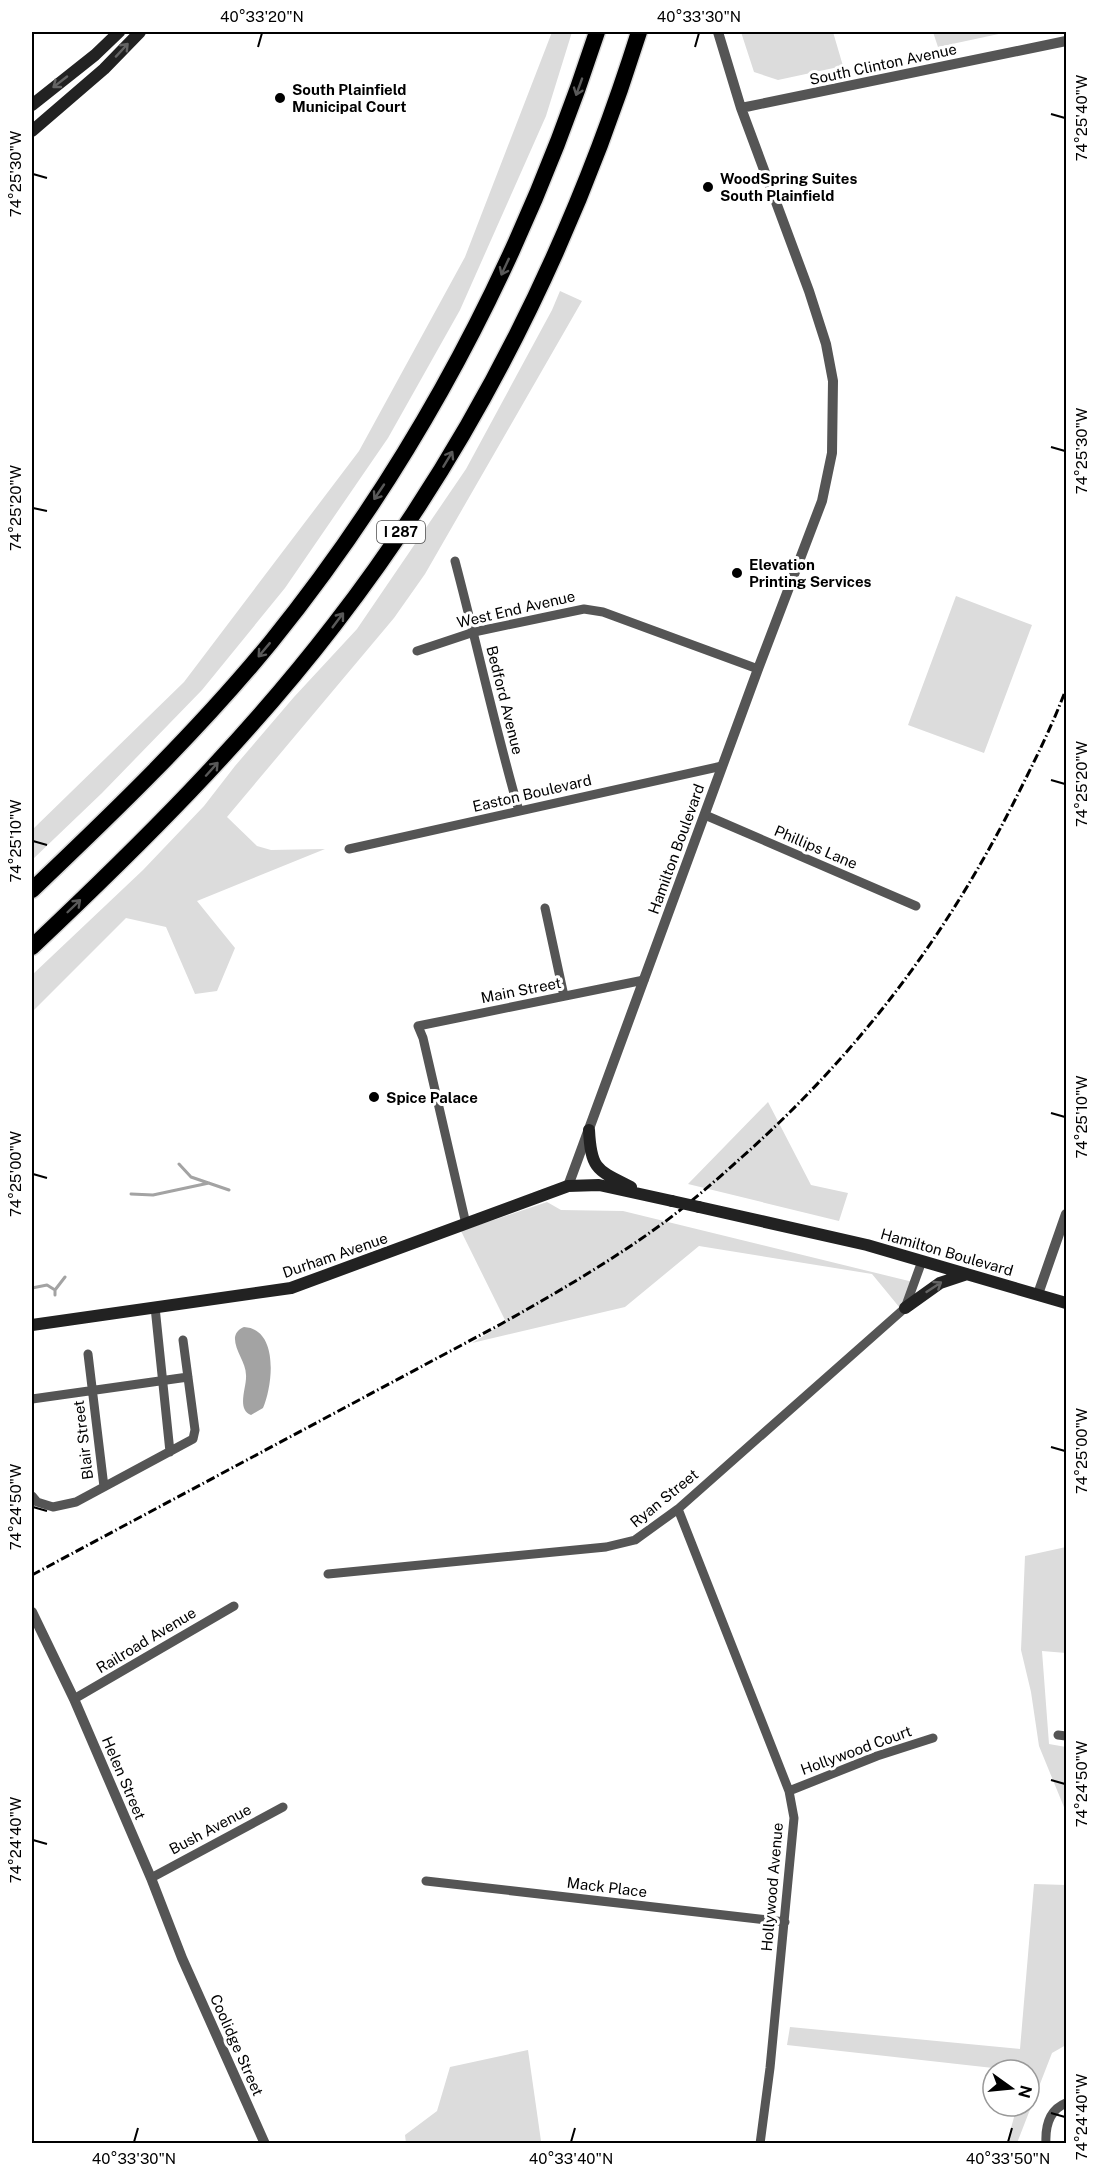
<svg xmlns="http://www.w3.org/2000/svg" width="1098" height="2175" font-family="'Public Sans',sans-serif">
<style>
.green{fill:#dcdcdc}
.water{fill:#a3a3a3}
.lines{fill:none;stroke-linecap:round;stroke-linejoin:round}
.stream{stroke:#a3a3a3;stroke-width:3}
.motorway-casing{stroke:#dbdbdb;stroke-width:19}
.minor{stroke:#555;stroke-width:9}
.tertiary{stroke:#555;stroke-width:10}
.secondary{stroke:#222;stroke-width:12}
.motorway{stroke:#000;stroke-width:16}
.rail{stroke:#000;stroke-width:3;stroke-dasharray:9 3 1.5 3;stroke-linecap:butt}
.secondary-bridge{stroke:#222;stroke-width:12}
.oneway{stroke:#646464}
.oneway2{stroke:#595959}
.ticks{fill:none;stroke:#000;stroke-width:2}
.poi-dot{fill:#000;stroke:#fff;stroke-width:2}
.labels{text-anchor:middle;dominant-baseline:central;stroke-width:6;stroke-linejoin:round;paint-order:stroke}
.shield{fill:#fff;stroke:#4c4c4c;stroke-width:1.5}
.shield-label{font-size:14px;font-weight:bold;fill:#000}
.street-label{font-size:15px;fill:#000;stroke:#fff}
.poi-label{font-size:15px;font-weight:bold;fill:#000;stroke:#fff;text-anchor:start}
.neatline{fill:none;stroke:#000;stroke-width:2}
.ticks-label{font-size:15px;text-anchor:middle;fill:#000}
</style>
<rect width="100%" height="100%" fill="#fff"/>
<path class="green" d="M552 32H572L546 116 460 310 388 438 285 588 202 690 102 793 32 860V830L184 682 359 451 465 257Z
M741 32H833L843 66 778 80 754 72Z
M933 32H1008L938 47Z
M560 291 582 301 425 574 394 618 227 817 257 846 271 850 325 849 197 901 235 948 217 991 195 994 166 927 126 918 32 1012V975L143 870 204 806 235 766 294 697 357 629 466 469 552 310Z
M956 596 1032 625 984 753 908 725Z
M768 1102 811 1185 848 1193 839 1221 688 1184Z
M547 1202 561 1210 623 1211 913 1282 900 1308 872 1274 699 1246 625 1307 472 1343 506 1322 461 1231Z
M1066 1547V1653L1042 1651 1049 1744 1066 1747V1812L1039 1746 1031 1692 1021 1650 1025 1556Z
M1034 1884 1066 1885V2045L1052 2053 1017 2143H1007L1017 2106H1029V2070H1011L787 2045 790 2027 1020 2049Z
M528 2050 541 2141 523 2144 406 2143 405 2135 437 2111 450 2067Z"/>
<path class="water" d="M244 1327C279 1329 273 1385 263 1408L251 1415C236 1409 247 1387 246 1375 246 1362 234 1350 235 1337 236 1332 239 1329 244 1327Z"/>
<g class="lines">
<path class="stream" d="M179 1164 191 1177 229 1190
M131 1194 153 1195 209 1183
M32 1288 47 1285 55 1290
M55 1295V1290L65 1277"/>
<defs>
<path id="motorway" d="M32 890C115 811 198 731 271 642 418 460 525 253 597 32
M32 947C139 846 244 742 334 625 471 448 572 245 639 32"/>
</defs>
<use href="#motorway" class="motorway-casing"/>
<path class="minor" d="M455 561C477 644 495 728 519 811
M417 651 474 632 584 609 603 612 758 669
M705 815 916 906
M349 849 722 766
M545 908 564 996
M466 1224 423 1038 418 1026 644 980
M155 1307 170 1452
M88 1354 104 1487
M32 1399 188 1377
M32 1496 37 1502 53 1507 76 1502 193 1439 195 1430 183 1340
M678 1509 789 1791 794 1818 770 2068 760 2144
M328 1574 606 1547 635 1540 678 1509 905 1308 922 1261
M74 1699 234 1606
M1058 1735 1066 1736
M789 1791 877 1756 933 1738
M151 1878 283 1807
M426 1881 785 1922
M1046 2144C1045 2126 1049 2110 1066 2103"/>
<path class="tertiary" d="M741 108 1066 41
M568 1186 758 669 822 501 832 453 833 381 826 344 809 291 741 108 718 32
M1038 1294 1066 1214
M32 1612 74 1699 151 1878 182 1958 265 2144"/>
<path class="secondary" d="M32 105 95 55 119 32
M32 131 104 69 140 32
M589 1130C591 1170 597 1170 631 1187
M699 1207 867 1245 1066 1303
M905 1308 940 1283 967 1274
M32 1325 291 1288 568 1186 599 1185 672 1201"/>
<use href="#motorway" class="motorway"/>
<path class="rail" d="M32 1575 501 1324C551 1296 601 1267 648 1234 681 1211 712 1184 742 1157 860 1052 949 933 1019 792 1036 758 1053 724 1066 689"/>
<path class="secondary-bridge" d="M672 1201 699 1207"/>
</g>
<defs><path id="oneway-shaft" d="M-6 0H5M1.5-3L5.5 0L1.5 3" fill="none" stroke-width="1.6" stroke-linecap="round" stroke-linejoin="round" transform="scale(1.5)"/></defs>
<g class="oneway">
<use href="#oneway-shaft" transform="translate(122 50) rotate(-47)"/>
<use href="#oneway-shaft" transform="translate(60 82) rotate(142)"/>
<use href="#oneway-shaft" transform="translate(934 1287) rotate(-33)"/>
</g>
<g class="oneway2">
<use href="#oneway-shaft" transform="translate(579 87) rotate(110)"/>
<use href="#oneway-shaft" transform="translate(505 267) rotate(115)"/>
<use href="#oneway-shaft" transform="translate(448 459) rotate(-59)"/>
<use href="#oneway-shaft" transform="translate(379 492) rotate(124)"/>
<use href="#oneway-shaft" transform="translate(338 620) rotate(-53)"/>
<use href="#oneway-shaft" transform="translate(264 650) rotate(130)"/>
<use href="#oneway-shaft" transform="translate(212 769) rotate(-48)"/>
<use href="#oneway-shaft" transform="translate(74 906) rotate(-44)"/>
</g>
<path class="ticks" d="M258 47 262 33M695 47 699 33M1051 114 1065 118M33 174 47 178M1051 447 1065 451M33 508 47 511M1051 780 1065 784M33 841 47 845M1051 1113 1065 1117M33 1174 47 1178M1051 1447 1065 1451M33 1507 47 1511M1051 1780 1065 1784M33 1840 47 1844M1051 2113 1065 2117M134 2142 138 2128M571 2142 575 2128M1008 2142 1012 2128"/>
<g class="poi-dot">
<circle cx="280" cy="98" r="6"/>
<circle cx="708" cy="187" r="6"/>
<circle cx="737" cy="573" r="6"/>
<circle cx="374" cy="1097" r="6"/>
</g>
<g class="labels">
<rect class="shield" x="377" y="521" width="48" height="22" rx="4.5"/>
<g class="shield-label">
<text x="401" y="532">I 287</text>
</g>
<g class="street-label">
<text transform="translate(883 64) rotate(-12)">South Clinton Avenue</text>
<text transform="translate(516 609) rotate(-13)">West End Avenue</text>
<text transform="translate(505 700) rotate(76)">Bedford Avenue</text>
<text transform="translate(532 793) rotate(-13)">Easton Boulevard</text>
<text transform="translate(816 847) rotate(23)">Phillips Lane</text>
<text transform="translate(676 849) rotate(-70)">Hamilton Boulevard</text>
<text transform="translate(521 990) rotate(-11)">Main Street</text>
<text transform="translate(947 1252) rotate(16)">Hamilton Boulevard</text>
<text transform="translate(335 1255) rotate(-19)">Durham Avenue</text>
<text transform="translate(83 1440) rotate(-97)">Blair Street</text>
<text transform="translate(664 1498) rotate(-39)">Ryan Street</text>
<text transform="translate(146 1640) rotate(-31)">Railroad Avenue</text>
<text transform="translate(856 1750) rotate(-20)">Hollywood Court</text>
<text transform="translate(124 1778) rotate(67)">Helen Street</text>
<text transform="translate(210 1829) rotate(-28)">Bush Avenue</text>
<text transform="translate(607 1887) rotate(7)">Mack Place</text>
<text transform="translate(772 1887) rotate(-85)">Hollywood Avenue</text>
<text transform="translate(237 2045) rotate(66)">Coolidge Street</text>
</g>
<g class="poi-label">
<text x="292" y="89">South Plainfield<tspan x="292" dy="17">Municipal Court</tspan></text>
<text x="720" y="178">WoodSpring Suites<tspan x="720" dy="17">South Plainfield</tspan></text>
<text x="749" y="564">Elevation<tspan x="749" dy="17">Printing Services</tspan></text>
<text x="386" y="1097">Spice Palace</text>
</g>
</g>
<rect width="1098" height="2175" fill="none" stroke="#ffffff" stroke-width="66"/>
<g transform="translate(1011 2088) rotate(105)"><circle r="28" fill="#ffffff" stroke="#999999" stroke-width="1.5"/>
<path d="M0-4.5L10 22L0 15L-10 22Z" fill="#000000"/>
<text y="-9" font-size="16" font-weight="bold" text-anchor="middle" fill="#000000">N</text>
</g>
<rect x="33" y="33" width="1032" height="2109" class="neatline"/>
<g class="ticks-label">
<text x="262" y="22">40°33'20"N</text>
<text x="699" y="22">40°33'30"N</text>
<text transform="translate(1082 118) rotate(-90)" y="5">74°25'40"W</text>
<text transform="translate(16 174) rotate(-90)" y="5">74°25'30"W</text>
<text transform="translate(1082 451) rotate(-90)" y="5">74°25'30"W</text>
<text transform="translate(16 508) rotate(-90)" y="5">74°25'20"W</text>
<text transform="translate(1082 784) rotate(-90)" y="5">74°25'20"W</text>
<text transform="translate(16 841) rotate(-90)" y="5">74°25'10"W</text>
<text transform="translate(1082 1117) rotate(-90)" y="5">74°25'10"W</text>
<text transform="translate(16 1174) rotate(-90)" y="5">74°25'00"W</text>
<text transform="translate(1082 1451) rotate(-90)" y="5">74°25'00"W</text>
<text transform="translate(16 1507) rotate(-90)" y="5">74°24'50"W</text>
<text transform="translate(1082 1784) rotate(-90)" y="5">74°24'50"W</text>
<text transform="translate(16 1840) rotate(-90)" y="5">74°24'40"W</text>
<text transform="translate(1082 2117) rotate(-90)" y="5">74°24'40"W</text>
<text x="134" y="2164">40°33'30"N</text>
<text x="571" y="2164">40°33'40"N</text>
<text x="1008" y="2164">40°33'50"N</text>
</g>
</svg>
